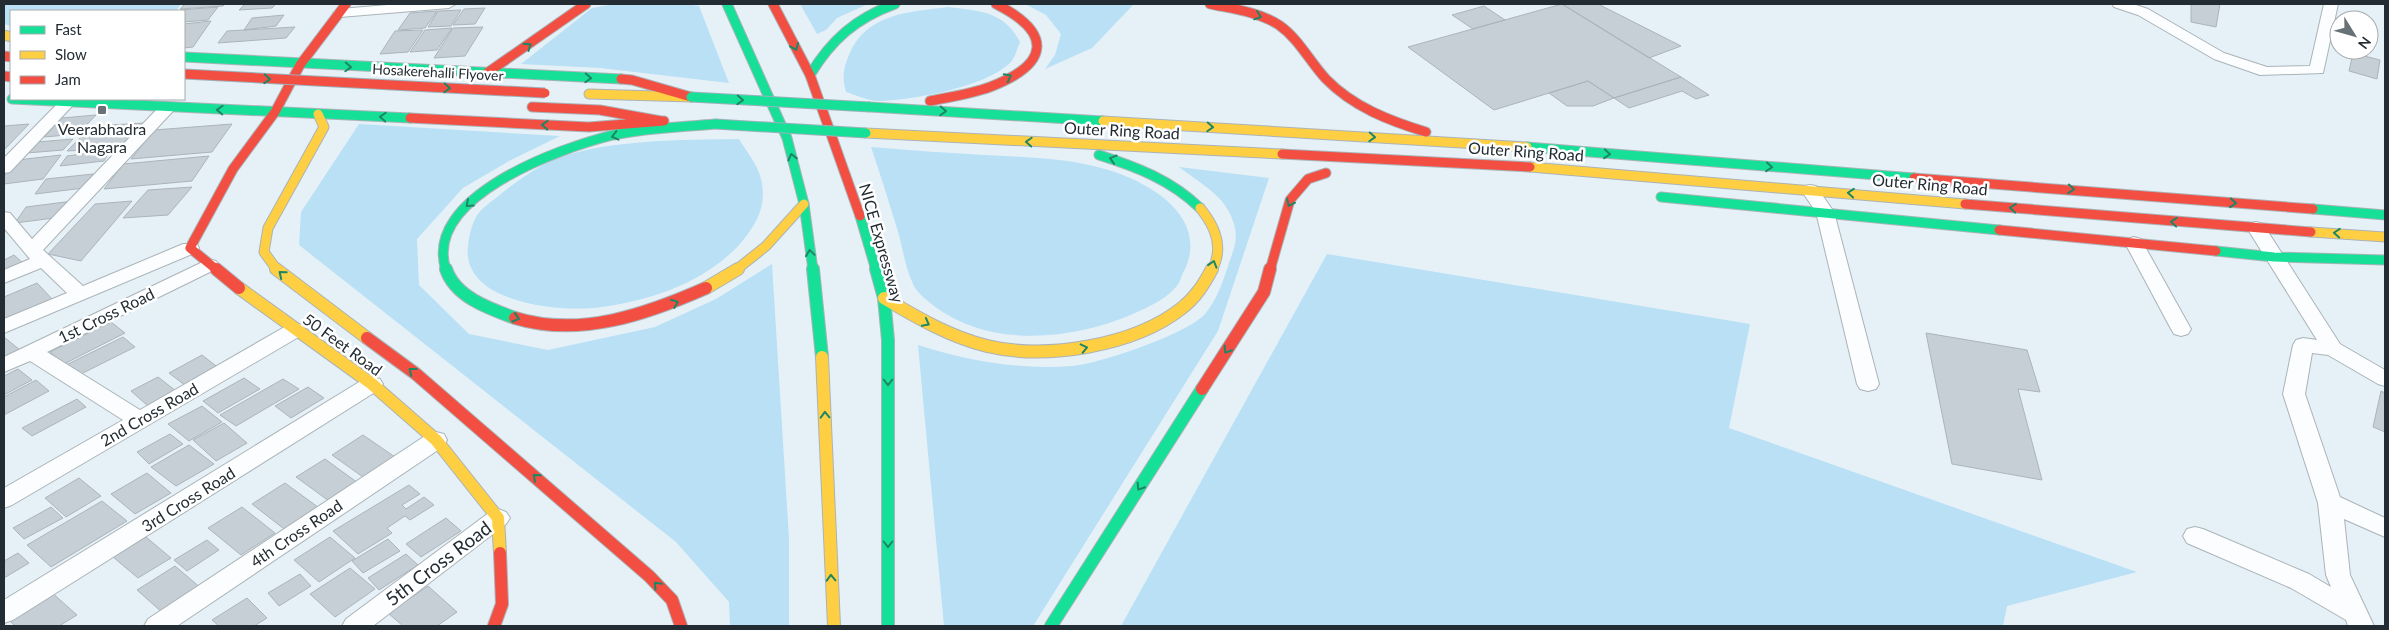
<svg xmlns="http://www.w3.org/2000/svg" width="2389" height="630" font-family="Lato,sans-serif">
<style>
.green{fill:#b9e0f5}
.building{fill:#c6cfd5;stroke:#abb4ba}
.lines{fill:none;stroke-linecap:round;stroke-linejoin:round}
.street-casing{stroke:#aab3b8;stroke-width:2}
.fast-far1-casing{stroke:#aab3b8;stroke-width:11}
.fast-casing{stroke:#aab3b8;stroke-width:14}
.slow-far1-casing{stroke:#aab3b8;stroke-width:11}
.slow-casing{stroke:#aab3b8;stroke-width:14}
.jam-far1-casing{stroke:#aab3b8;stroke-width:11}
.jam-casing{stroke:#aab3b8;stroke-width:14}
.street{fill:#fbfdfe;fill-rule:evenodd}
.fast-far1{stroke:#16e098;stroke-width:9}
.fast{stroke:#16e098;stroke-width:12}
.slow-far1{stroke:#ffcf43;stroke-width:9}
.slow{stroke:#ffcf43;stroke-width:12}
.jam-far1{stroke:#f24e42;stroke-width:9}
.jam{stroke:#f24e42;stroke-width:12}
.fast-bridge-casing{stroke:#9bb1bc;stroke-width:11;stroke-linecap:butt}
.jam-bridge-casing{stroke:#9bb1bc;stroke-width:11;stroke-linecap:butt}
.fast-bridge{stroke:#16e098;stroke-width:9}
.jam-bridge{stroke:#f24e42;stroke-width:9}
.oneway{stroke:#1c8665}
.poi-dot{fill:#677177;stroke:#fff;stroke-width:2}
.labels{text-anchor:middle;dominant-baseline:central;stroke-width:5;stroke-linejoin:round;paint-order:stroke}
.far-street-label{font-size:14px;fill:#232c32;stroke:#fff}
.poi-label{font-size:16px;fill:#232c32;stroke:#fff}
.street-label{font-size:16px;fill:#232c32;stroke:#fff}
.near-street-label{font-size:19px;fill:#232c32;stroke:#fff}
</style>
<rect width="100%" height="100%" fill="#e6f1f7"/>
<path class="green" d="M4 4H181L176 11H11V26L4 24Z
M614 4H686L699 6 729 83 600 68 521 64 592 8Z
M800 4H868L837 18 826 30 817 34Z
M1025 4H1134L1092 48 1045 69 1055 55 1061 34 1046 15Z
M948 7C980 11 1004 11 1020 42 1017 49 1015 58 1010 63 985 87 914 100 879 101 869 101 856 95 846 92 842 78 843 69 849 55 866 13 909 12 948 7Z
M359 124 560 136 511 160 463 188 417 239 419 285 469 334 548 350 655 327 716 299 772 264 789 539V626H730L729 602 676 542 299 245 301 212Z
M739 139C746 151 758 165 761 179 768 206 755 227 738 246 703 283 651 300 602 307 563 313 461 304 468 246 469 236 472 222 478 214 484 206 494 200 501 194 514 183 540 165 555 159 610 139 681 140 739 139Z
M871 147C909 150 947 153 984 155 1024 157 1067 158 1105 169 1148 181 1209 216 1185 269 1182 274 1180 283 1176 287 1165 300 1148 307 1133 314 1070 341 986 349 929 302 924 298 915 290 913 284 906 269 903 251 899 235 890 206 881 176 871 147Z
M1179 167 1269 178 1218 331 1033 626H944L918 345C968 361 1019 370 1072 366 1099 364 1187 334 1205 314 1217 299 1222 284 1228 266 1235 245 1240 237 1231 216 1222 194 1197 181 1179 167Z
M1327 254 1750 324 1729 428 2137 572 2007 606 2003 626H1121Z"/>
<path class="building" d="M185 4H225L223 6 180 9Z
M245 4H276L272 8 239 10Z
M1562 4H1598L1681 46 1649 58Z
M1562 4 1681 77 1614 98 1588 81 1494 110 1408 47Z
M2191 4H2220L2216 27 2191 22Z
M1484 6 1505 20 1473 29 1452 15Z
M218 7 208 20 184 22V11L181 10Z
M485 8 475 24 453 25 464 9Z
M461 10 451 26 428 27 438 11Z
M437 11 425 28 398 30 410 13Z
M284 15 276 26 244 30 252 18Z
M211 21 193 47 184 48V24Z
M295 27 286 38 218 43 227 31Z
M483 27 465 56 434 58 453 28Z
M452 28 437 50 410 52 425 30Z
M423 30 408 52 380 54 395 31Z
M2353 53 2380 60 2377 79 2349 71Z
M1681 77 1709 95 1696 99 1682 91 1629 108 1614 98Z
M1588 81 1614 98 1593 106H1567L1549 93Z
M96 115 78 134 44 137 62 118Z
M145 123 122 148 67 151 92 126Z
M29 124 4 150V126Z
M232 124 212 152 131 159 154 130Z
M73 139 63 150 27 153 37 142Z
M110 150 104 161 60 166 67 156Z
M61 155 43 179 4 184V176L17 160Z
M209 156 192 181 104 189 123 164Z
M93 174 84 188 35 194 46 179Z
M192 187 168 215 123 218 148 190Z
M73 201 62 217 15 223 26 207Z
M132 201 81 261 48 254 95 204Z
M14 255 24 264 4 273V260Z
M37 283 54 301 8 321 4 316V297Z
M111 322 125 333 64 364 50 352Z
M1926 333 2027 350 2040 392 2018 389 2042 480 1952 464Z
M4 337 20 350 4 358Z
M123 337 135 347 77 376 64 366Z
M202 355 220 369 186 386 169 373Z
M18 369 32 380 4 395V376Z
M158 377 176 391 148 406 131 391Z
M244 378 260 389 218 413 203 401Z
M283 379 299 389 236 426 220 415Z
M36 380 49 391 4 415V397Z
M308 387 324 398 291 418 275 406Z
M2381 391 2385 393V432L2373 427Z
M77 399 86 407 32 436 22 428Z
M202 406 222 422 189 441 168 424Z
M224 423 247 443 216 461 193 440Z
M170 434 183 444 149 464 137 452Z
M363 435 395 457 363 477 332 455Z
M189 445 214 464 176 486 151 467Z
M325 459 358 483 329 501 296 477Z
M147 473 171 493 135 514 111 494Z
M79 478 101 496 66 517 45 498Z
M285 483 322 510 288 532 252 504Z
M409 485 420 494 402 505 406 509 424 497 434 505 410 520 405 516 387 528 392 533 358 554 333 531Z
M102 501 127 521 51 567 27 545Z
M51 507 63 518 24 539 13 528Z
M242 507 275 533 241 555 208 528Z
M446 518 461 531 421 557 406 544Z
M146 537 171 558 138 578 113 557Z
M330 537 355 558 319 582 294 560Z
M388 539 400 551 363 573 352 561Z
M207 540 219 550 187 571 174 560Z
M18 553 29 563 4 578V561Z
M406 554 418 565 379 590 368 578Z
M175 566 202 589 164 614 137 590Z
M350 568 375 589 335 617 310 594Z
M300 574 311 586 279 606 268 593Z
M428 586 457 612 437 626H403L388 613Z
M50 591 77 615 59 626H15L7 618Z
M247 598 267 618 254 626H219L212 620Z"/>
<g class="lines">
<defs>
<path id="street" d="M399 4H456L449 8 340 17 333 13 340 9Z
M2112 4H2133L2148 9 2224 53 2267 67 2310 66 2324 4H2338L2323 73 2260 75 2214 59 2138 15 2114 7Z
M61 100H73L75 103 10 172 4 173V158Z
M167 103 173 105 175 108 173 111 43 250 83 286 183 244H197L199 248 197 252 4 333V319L67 293 41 268 4 283V270L30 259 4 228V212L10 213 32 239 161 105Z
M1810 185 1816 186 1834 212 1879 384 1876 389 1868 391 1860 389 1857 384 1816 212 1801 190 1804 186Z
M2256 222 2263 224 2340 344 2385 370V386L2378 384 2328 355 2312 353 2305 394 2340 497 2385 518V537L2344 519 2350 575 2374 626H2348L2346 620 2291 588 2187 543 2183 536 2187 529 2195 527 2203 529 2309 574 2331 587 2326 575 2318 503 2283 394 2293 345 2296 340 2303 338 2317 340 2247 228 2249 224Z
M2134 237 2141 239 2143 243 2191 329 2188 334 2181 336 2174 334 2171 329 2125 243 2127 239Z
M209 259 216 261 219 265 216 269 47 352 140 410 288 325 295 323 302 325 305 330 302 335 12 505 4 508V488L123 420 30 361 4 372V357Z
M372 377 380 379 383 384 380 389 13 620 4 623V600L364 379Z
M436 432 444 434 447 440 444 446 177 626H144L148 619 428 434Z
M498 509 506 512 510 518 506 524 373 626H342L346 619 490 512Z"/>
<path id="fast-far1" d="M727 4 787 138 804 204 813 270
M184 57 621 79
M810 75C831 40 856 18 895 4
M12 99 410 118
M870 107 1103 121
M1527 147 1914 178
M1099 155C1137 167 1171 180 1200 208
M1661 197 1999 230
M2313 209 2385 215
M860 216 876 270
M2216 251 2274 257 2385 260
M446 270C422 197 560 148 613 135 647 128 681 127 715 124"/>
<path id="fast" d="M446 269C455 297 490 309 515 318
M813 269 822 357
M876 269 884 298 888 340V626
M1051 626 1202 389"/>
<path id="slow-far1" d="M4 35 11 37
M589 94 691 97
M1103 121 1527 147
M866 133 1282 154
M1530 167 1965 204
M1200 208C1215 226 1224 248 1212 270
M2311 232 2385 237
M277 270 264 252 268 228 324 127 318 114
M736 270 766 246 804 204"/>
<path id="slow" d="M276 269 367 338
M239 288 372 384 436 440 498 518 500 553
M706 288 738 269
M884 298C916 317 950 337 987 346 1046 360 1134 346 1182 308 1196 297 1204 284 1212 269
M822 357 834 626"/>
<path id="jam-far1" d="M773 4 810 75 860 216
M1210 4C1233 9 1259 12 1279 25 1299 39 1310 62 1326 79 1353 107 1390 121 1426 132
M4 56 11 57
M487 73 586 4
M4 76 11 77
M621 79 632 80 691 97
M930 101C950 97 971 94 990 87 1050 64 1053 33 996 4
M532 107 600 110 661 121
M410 118 589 127 664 121
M1282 154 1530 167
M1914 178 2313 209
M1965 204 2311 232
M1999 230 2216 251
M217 270 190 248 233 169 275 112 300 65 346 4
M1270 270 1290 200 1308 179 1326 173"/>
<path id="jam" d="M216 269 239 288
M515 318C580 338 647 314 706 288
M367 338 416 374 649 576 672 600 681 626
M1202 389 1264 292 1270 269
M494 626 502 604 500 553"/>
</defs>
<use href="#street" class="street-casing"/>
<use href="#fast-far1" class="fast-far1-casing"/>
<use href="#fast" class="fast-casing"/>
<use href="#slow-far1" class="slow-far1-casing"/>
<use href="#slow" class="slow-casing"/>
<use href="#jam-far1" class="jam-far1-casing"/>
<use href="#jam" class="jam-casing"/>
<use href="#street" class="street"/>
<use href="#fast-far1" class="fast-far1"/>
<use href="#fast" class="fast"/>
<use href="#slow-far1" class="slow-far1"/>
<use href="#slow" class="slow"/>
<use href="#jam-far1" class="jam-far1"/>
<use href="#jam" class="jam"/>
<defs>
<path id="fast-bridge" d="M691 97 870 107
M715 124 866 133"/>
<path id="jam-bridge" d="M184 74 545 93"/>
</defs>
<use href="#fast-bridge" class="fast-bridge-casing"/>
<use href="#jam-bridge" class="jam-bridge-casing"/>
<use href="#fast-bridge" class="fast-bridge"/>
<use href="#jam-bridge" class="jam-bridge"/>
</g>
<defs><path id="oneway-chevron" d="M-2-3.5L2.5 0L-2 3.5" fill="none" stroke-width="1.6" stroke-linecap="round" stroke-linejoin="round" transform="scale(1.25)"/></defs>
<g class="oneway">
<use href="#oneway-chevron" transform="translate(1258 16) rotate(19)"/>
<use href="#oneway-chevron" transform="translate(528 46) rotate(-35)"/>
<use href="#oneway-chevron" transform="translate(795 47) rotate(67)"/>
<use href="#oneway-chevron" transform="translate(348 67) rotate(3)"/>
<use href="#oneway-chevron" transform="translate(1008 77) rotate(-27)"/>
<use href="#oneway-chevron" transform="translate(588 78) rotate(3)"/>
<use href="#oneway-chevron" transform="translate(267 79) rotate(4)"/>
<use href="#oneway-chevron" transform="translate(447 88) rotate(3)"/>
<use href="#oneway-chevron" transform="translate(740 100) rotate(3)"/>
<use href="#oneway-chevron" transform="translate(220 110) rotate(-178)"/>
<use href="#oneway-chevron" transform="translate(943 111) rotate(3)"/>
<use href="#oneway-chevron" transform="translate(383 117) rotate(-177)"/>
<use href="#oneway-chevron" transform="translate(545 125) rotate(-177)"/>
<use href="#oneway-chevron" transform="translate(1210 127) rotate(3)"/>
<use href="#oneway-chevron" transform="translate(615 136) rotate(166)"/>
<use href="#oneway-chevron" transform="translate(1372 137) rotate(3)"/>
<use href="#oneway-chevron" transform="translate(1029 142) rotate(-177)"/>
<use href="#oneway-chevron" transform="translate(1607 154) rotate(5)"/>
<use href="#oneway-chevron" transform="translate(792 157) rotate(-104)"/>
<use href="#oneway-chevron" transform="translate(1113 159) rotate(-163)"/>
<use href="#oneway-chevron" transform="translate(1769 167) rotate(5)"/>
<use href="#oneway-chevron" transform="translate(2071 189) rotate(4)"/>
<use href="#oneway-chevron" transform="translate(1851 193) rotate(-175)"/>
<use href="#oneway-chevron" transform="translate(1290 203) rotate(116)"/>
<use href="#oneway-chevron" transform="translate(2233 203) rotate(5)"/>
<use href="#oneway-chevron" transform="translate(469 204) rotate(138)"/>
<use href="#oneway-chevron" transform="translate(2013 208) rotate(-175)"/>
<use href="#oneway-chevron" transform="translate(2174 222) rotate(-176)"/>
<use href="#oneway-chevron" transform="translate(2337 233) rotate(-176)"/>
<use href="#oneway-chevron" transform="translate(810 253) rotate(-98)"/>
<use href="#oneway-chevron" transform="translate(1213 264) rotate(-73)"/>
<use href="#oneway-chevron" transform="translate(282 274) rotate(-141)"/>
<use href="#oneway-chevron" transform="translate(675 303) rotate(-21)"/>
<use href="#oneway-chevron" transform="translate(516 318) rotate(16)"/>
<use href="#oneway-chevron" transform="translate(926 323) rotate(28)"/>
<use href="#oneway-chevron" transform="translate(1084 348) rotate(-13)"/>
<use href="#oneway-chevron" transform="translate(1227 350) rotate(122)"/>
<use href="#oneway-chevron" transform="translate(412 371) rotate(-142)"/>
<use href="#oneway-chevron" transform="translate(888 382) rotate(90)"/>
<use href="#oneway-chevron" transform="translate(825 415) rotate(-92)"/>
<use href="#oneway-chevron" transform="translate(536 477) rotate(-139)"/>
<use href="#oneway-chevron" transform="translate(1140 487) rotate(122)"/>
<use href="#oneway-chevron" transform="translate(888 544) rotate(90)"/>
<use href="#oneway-chevron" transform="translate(831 578) rotate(-92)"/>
<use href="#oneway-chevron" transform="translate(657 585) rotate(-133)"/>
</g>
<rect class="poi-dot" x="97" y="105" width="10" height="10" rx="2.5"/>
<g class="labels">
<g class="far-street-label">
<text transform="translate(438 72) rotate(3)">Hosakerehalli Flyover</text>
</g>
<g class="poi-label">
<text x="102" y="128">Veerabhadra<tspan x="102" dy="18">Nagara</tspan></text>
</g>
<g class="street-label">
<text transform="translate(1122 130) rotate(3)">Outer Ring Road</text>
<text transform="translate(1526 151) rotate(4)">Outer Ring Road</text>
<text transform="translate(1930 184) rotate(5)">Outer Ring Road</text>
<text transform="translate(882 243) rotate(74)">NICE Expressway</text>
<text transform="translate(106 315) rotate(-26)">1st Cross Road</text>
<text transform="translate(343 344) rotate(36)">50 Feet Road</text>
<text transform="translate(149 414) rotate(-30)">2nd Cross Road</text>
<text transform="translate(188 499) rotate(-32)">3rd Cross Road</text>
<text transform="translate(296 533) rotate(-34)">4th Cross Road</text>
</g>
<g class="near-street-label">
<text transform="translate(438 563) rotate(-37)">5th Cross Road</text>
</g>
</g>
<rect width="2389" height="630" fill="none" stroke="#232c32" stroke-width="10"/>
<rect x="10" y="10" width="175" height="90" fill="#ffffff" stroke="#a7abad"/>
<rect x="20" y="26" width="25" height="8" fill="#16e098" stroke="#a7abad"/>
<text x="55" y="35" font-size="15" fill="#232c32">Fast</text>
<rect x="20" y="51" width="25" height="8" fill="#ffcf43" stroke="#a7abad"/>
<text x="55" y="60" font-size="15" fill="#232c32">Slow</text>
<rect x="20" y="76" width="25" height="8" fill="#f24e42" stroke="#a7abad"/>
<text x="55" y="85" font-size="15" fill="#232c32">Jam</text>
<g transform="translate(2354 35) rotate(127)"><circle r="24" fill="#ffffff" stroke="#a7abad"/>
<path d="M0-4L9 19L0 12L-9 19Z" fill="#677177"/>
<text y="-8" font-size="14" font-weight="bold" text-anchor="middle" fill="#232c32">N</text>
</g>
</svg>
